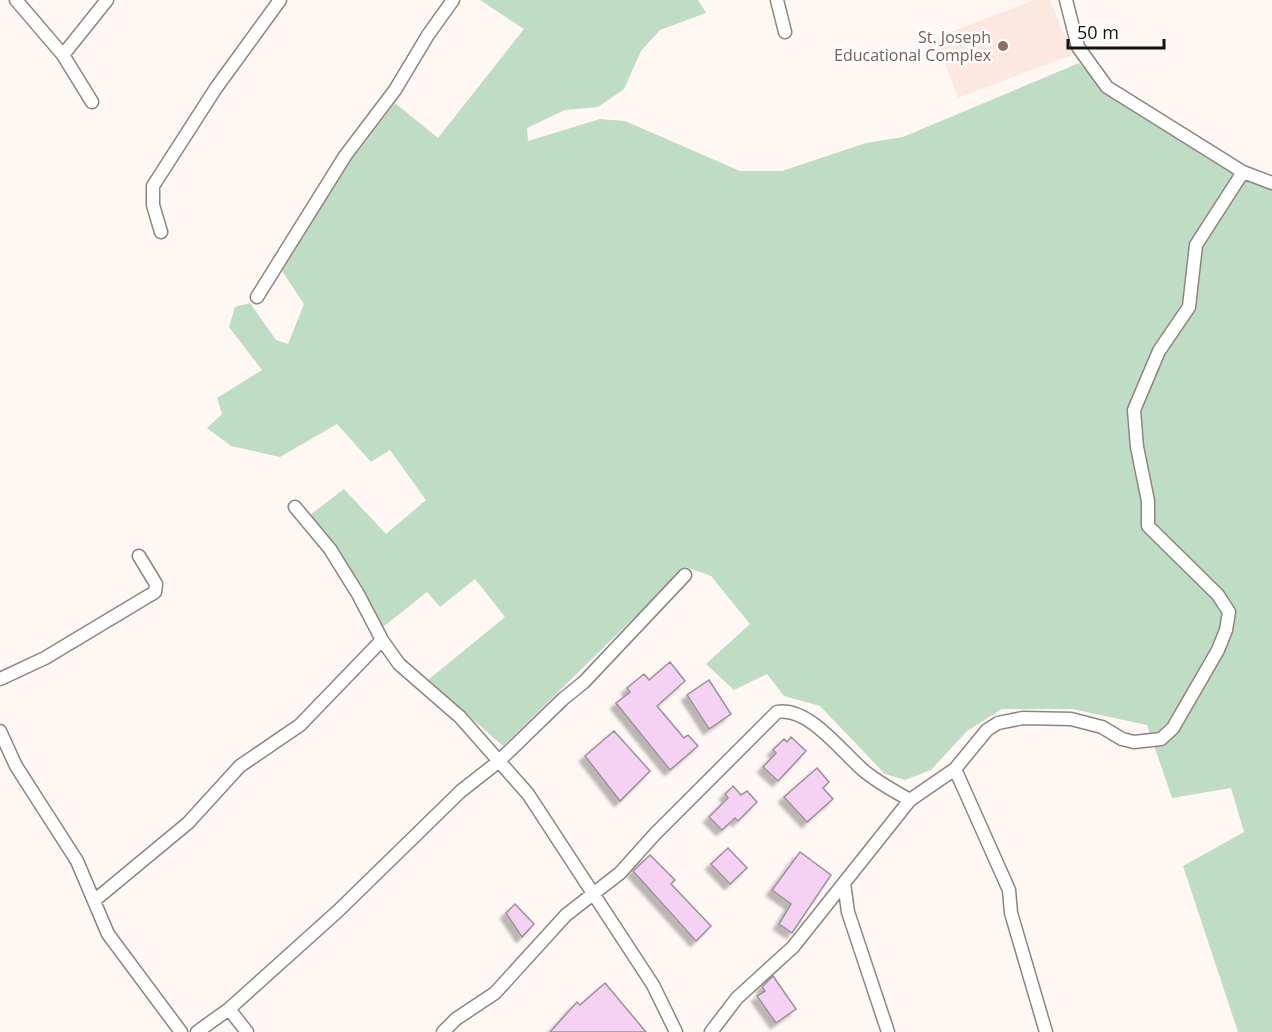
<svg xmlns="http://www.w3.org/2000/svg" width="1272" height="1032" font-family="'Open Sans',sans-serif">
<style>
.built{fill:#fde8e0}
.green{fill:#bfdcc4}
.building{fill:#f5d2f3;stroke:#999098;stroke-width:1.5;filter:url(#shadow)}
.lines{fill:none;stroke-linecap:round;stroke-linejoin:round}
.street-casing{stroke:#8f847f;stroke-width:15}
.street{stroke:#fff;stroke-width:12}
.education-dot{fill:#8d6e63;stroke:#fff;stroke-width:2}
.labels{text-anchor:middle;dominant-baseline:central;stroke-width:5;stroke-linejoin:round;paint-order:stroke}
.education-label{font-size:16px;fill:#785e54;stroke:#fff;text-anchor:end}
</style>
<defs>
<filter id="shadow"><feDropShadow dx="-5.5" dy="5.5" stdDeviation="1.5" flood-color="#0004"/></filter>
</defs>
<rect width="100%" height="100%" fill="#fff7f4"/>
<path class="built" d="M1034 0H1050L1072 55 958 98 935 38Z"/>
<path class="green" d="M480 0H698L706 13 660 30 641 51 624 89 598 107 565 110 527 128 528 141 600 119 625 121 740 171H782L866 143 903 137 1079 63 1092 76 1250 172 1272 180V1032H1238L1183 866 1244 832 1231 788 1172 798 1147 725 1072 709H1002L967 731 931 770 905 780 885 774 820 706 784 696 767 674 734 690 706 664 750 624 711 576 686 567 503 746 428 680 505 617 475 579 440 607 427 592 383 627 339 553 310 515 344 489 386 534 426 500 390 450 371 462 337 424 280 457 231 446 207 428 222 414 217 398 262 370 229 327 235 307 250 303 276 340 288 344 304 304 282 271 336 180 395 103 438 138 524 29Z"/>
<path class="building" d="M670 662 685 681 657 706 684 738 688 735 698 746 670 770 616 703 630 692 627 688 644 674 649 680Z
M709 680 731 714 709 729 687 695Z
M614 731 650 771 620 801 585 756Z
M791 737 806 751 778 781 763 767 776 753 773 750 784 739 787 742Z
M817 768 829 782 823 788 833 799 807 822 784 797Z
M733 786 741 795 747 791 757 802 738 821 735 818 722 830 709 817 728 798 725 794Z
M728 848 747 868 730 884 711 864Z
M800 852 831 875 792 933 779 924 791 904 772 890Z
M650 855 675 880 671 884 711 926 696 941 633 871Z
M515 904 534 924 522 937 506 913Z
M773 976 796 1009 776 1023 757 996 765 991 762 987Z
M605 983 646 1032H550L577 1002 580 1005Z"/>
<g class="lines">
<defs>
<path id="street" d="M16 0 63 55
M777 0 785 32
M1066 0 1078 47 1107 87 1243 172 1272 183
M92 102 63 55 107 0
M161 232 153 205V186L216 88 280 0
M257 297 345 156 395 90 428 35 453 0
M295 507 330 549 358 594 382 640 399 664 460 717 528 794 653 985 676 1032
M0 679 45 658 155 592 156 584 139 556
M0 731 16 766 77 861 108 934 181 1032
M955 769 1009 890 1011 913 1046 1032
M844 883 848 912 888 1032
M95 900 188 823 240 766 300 725 382 640
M229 1009 338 911 461 791 498 762 563 699 584 682 685 575
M197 1032 229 1009 247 1032
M443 1032 456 1019 495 993 566 915 620 873 655 834 777 712C808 706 841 751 863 770 877 782 894 791 910 800
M711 1032 737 998 793 947 910 800 955 769 987 730 998 723 1023 718 1071 719 1102 727 1122 739 1134 742 1161 739 1173 728 1218 650 1226 630 1229 612 1218 595 1148 526V501L1137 447 1134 410 1159 351 1189 307 1196 245 1243 172"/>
</defs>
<use href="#street" class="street-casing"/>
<use href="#street" class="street"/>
</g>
<circle class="education-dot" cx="1003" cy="46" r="6"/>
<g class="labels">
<g class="education-label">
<text x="991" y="37">St. Joseph<tspan x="991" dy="18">Educational Complex</tspan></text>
</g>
</g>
<path d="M1068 39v9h96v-9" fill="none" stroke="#151110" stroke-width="3"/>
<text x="1077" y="39" font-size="18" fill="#151110" stroke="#ffffff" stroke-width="4.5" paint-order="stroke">50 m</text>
</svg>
